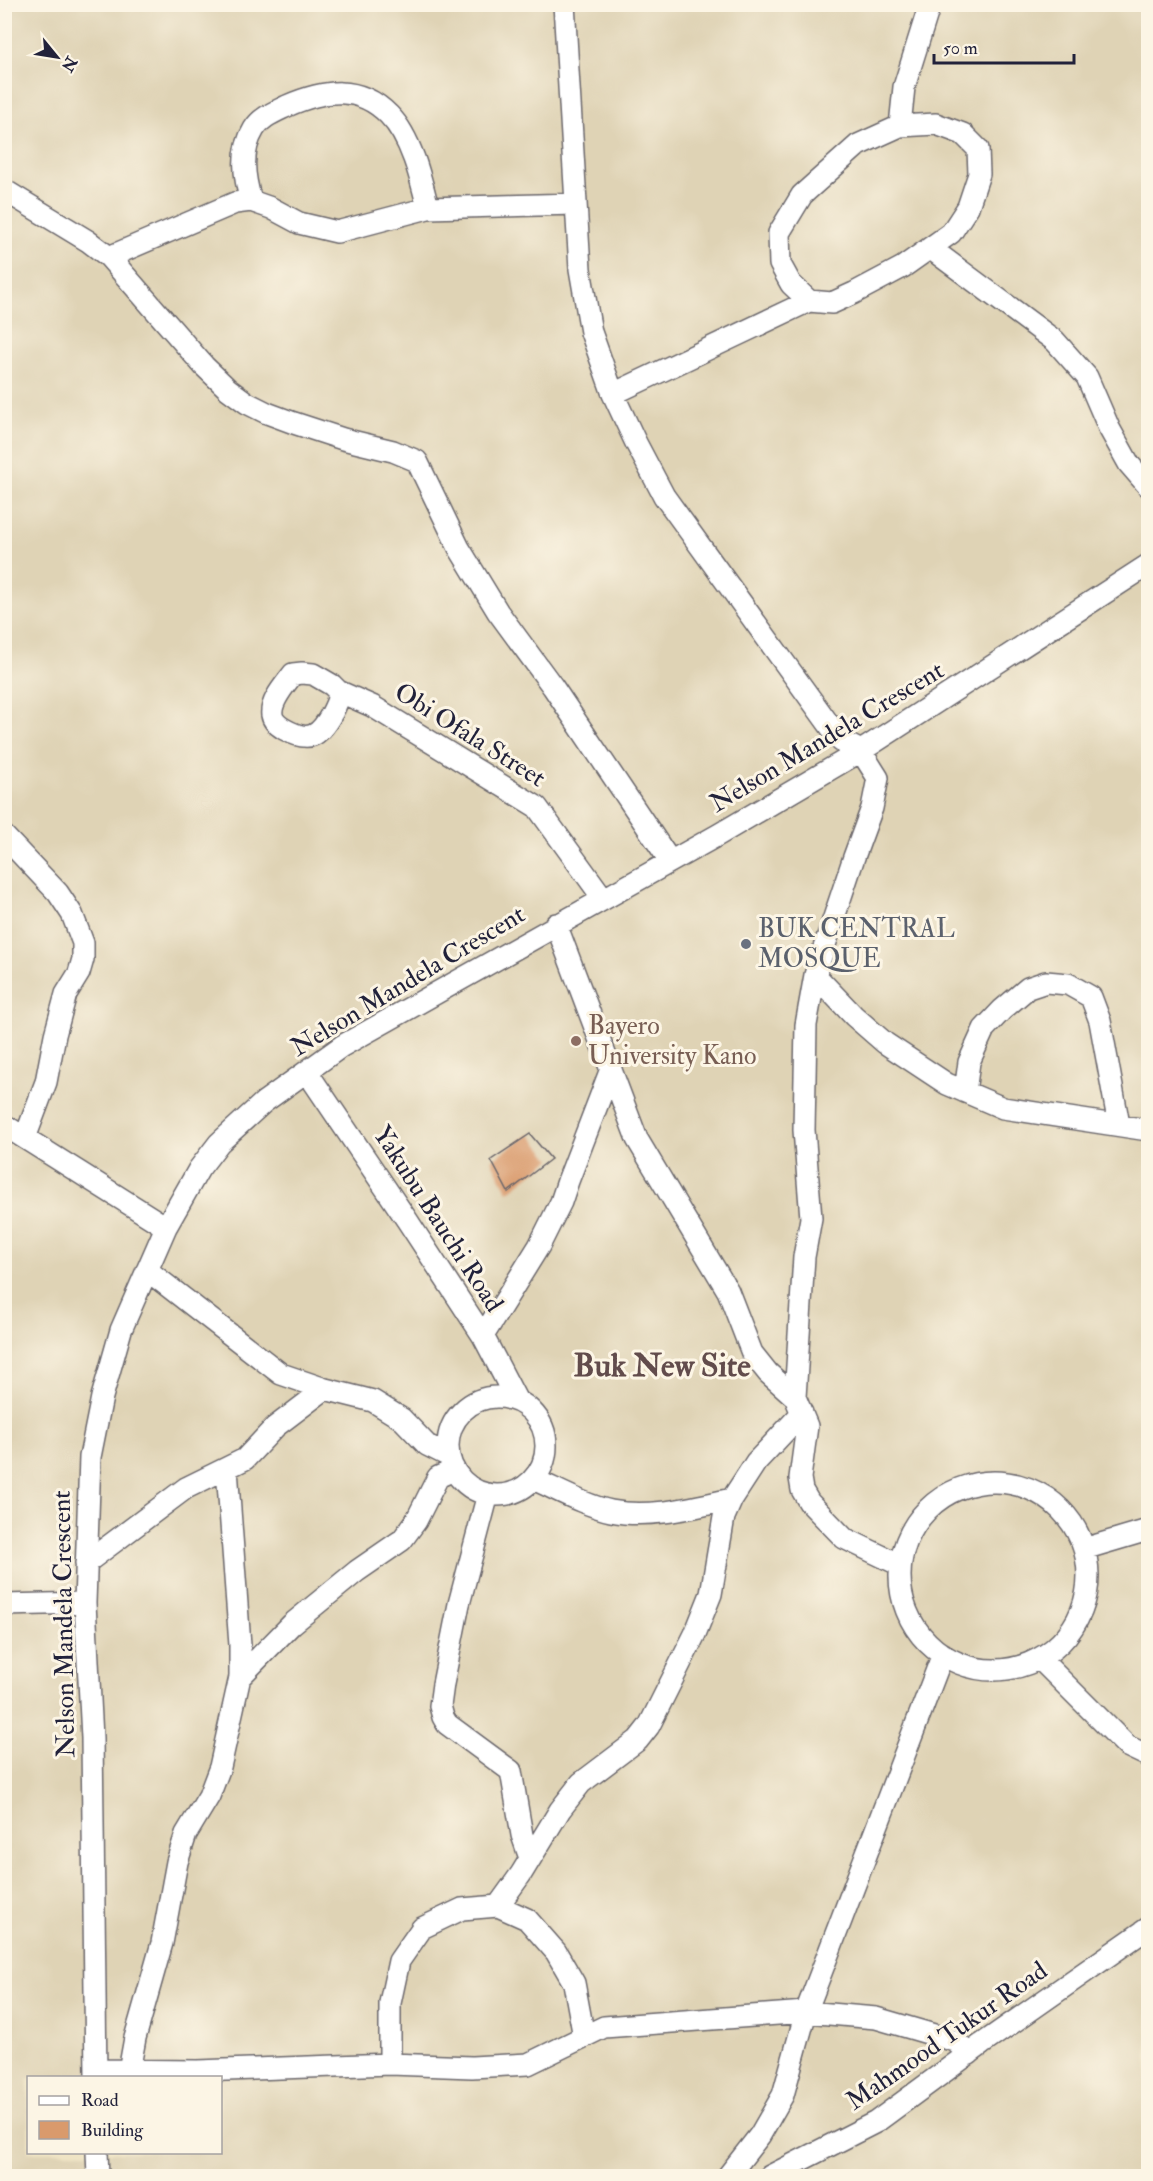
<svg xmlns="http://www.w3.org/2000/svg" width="1153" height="2181" font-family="'IM FELL Double Pica',serif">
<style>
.built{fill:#dfd3b5;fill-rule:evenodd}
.building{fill:#d99a6c}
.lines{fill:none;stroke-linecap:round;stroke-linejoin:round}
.street-casing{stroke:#6a666b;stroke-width:24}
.street{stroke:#fff;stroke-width:21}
.worship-dot{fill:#6b7280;stroke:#fcf5e5;stroke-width:2}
.education-dot{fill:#8d6e63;stroke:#fcf5e5;stroke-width:2}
.labels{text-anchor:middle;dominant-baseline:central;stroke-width:6;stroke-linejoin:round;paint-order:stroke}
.street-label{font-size:26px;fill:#22223b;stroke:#fcf5e5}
.worship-label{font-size:26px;fill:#5b616d;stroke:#fcf5e5;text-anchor:start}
.education-label{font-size:26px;fill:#785e54;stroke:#fcf5e5;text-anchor:start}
.district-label{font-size:32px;font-weight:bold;fill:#624c4c;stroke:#fcf5e5}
</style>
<rect width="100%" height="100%" fill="#fcf5e5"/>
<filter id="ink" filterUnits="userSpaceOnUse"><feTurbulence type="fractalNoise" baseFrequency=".0167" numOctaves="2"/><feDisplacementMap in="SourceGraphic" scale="12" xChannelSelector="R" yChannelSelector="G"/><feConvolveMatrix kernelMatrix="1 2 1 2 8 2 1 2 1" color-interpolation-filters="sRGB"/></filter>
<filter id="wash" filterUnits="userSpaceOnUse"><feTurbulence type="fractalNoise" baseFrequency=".008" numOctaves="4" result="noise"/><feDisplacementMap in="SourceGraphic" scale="24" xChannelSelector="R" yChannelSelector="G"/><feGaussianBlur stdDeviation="1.35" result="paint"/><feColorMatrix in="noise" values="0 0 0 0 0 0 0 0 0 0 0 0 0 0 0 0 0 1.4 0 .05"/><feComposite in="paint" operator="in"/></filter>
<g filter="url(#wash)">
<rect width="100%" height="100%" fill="#efe4c5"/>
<path class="built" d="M5 5H1148V2176H5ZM28 2078H220V2152H28Z"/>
<g id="blocks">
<path class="building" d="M530 1134 551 1159 508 1192 491 1160Z"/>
</g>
</g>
<g filter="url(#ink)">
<use href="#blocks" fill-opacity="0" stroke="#6a666b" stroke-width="1.5"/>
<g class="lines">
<defs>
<path id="street" d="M564 4 580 269 591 332 613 394 636 443 664 496 841 741 861 751 878 778 872 808 854 857 815 975 806 1025 804 1130 811 1218 804 1257 795 1397 807 1426 800 1478 802 1490 809 1502 844 1538 900 1565
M900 126 904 87 930 4
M4 190 88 241 109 257 204 366 228 389 247 403 267 413 294 423 343 439 393 451 417 461 459 548 498 612 553 687 670 861
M251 201C244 177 240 152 254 129 261 117 275 112 287 106 324 90 359 84 389 115 411 137 421 179 428 208
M930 248 1055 341 1087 377 1109 428 1129 464 1148 486
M109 257 235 203 251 201 271 208 299 223 337 232 428 208 575 204
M613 394 809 301 832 303 854 293 903 267 951 233 968 207 979 174 978 149 963 134 936 124 900 126 858 145 802 195 779 233 780 264 791 284 809 301
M338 691C339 700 336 705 332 713 319 737 309 743 284 729 279 726 273 722 272 715 270 701 285 685 293 674L302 673 313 674 332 685 338 691 372 706 537 807 603 898
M4 836 58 893 72 914 83 943V959L79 973 66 994 55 1035 46 1082 25 1138
M556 924 637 1139 728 1291 752 1353 768 1373 795 1397
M815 975 854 1016 885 1043 947 1084 1003 1108 1148 1130
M307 1072 407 1220 483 1336 517 1401
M965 1092 969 1062 984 1029 1002 1010 1028 988 1046 982 1068 984 1091 997 1100 1021 1119 1125
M4 1125 166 1227
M147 1270 281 1374 325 1389 373 1401 402 1419 427 1445 449 1456
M483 1336 539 1246 561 1202 568 1181 611 1069
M448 1446a49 49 0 1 1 98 0a49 49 0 1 1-98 0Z
M533 1479C558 1490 584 1505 611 1511 651 1519 693 1507 732 1499
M900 1576a94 94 0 1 1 188 0a94 94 0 1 1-188 0Z
M488 1494 459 1604 443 1684 440 1706 443 1717 447 1724 511 1771 522 1835 530 1858
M1087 1548 1148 1530
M86 1563 186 1488 245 1459 275 1427 325 1389
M4 1605 85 1603
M1040 1659 1127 1746 1148 1756
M240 1677 292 1624 357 1571 402 1540 416 1521 438 1477 454 1470
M498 1906 521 1874 560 1810 581 1783 638 1740 649 1726 695 1634 711 1594 724 1517 732 1499 756 1462 802 1413
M390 2064V2003L399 1961 422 1928 462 1909 498 1906 527 1919 556 1952 574 1983 584 2037
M96 2070 198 2071 390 2064 472 2067 528 2064 604 2027 806 2012 876 2018 955 2041 969 2054
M129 2071 135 2038 162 1943 177 1862 186 1834 209 1796 220 1767 240 1677V1645L227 1469
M96 2078 92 1738 85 1603 90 1457 102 1397 121 1330 166 1227 199 1169 219 1143 264 1102 342 1046 718 835 861 751 1148 565
M97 2152 98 2176
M728 2176 760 2135 783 2095 806 2012 943 1654
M770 2176 876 2122 982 2044 1148 1928"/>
</defs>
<use href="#street" class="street-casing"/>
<use href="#street" class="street"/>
</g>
</g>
<circle class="worship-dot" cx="746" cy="944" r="6"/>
<circle class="education-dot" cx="576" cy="1041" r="6"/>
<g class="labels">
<g class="street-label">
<text transform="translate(470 735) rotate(32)">Obi Ofala Street</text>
<text transform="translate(827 737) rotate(-31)">Nelson Mandela Crescent</text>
<text transform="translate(408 981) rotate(-31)">Nelson Mandela Crescent</text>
<text transform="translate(438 1219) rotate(57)">Yakubu Bauchi Road</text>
<text transform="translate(64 1624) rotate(-91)">Nelson Mandela Crescent</text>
<text transform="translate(947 2036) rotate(-35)">Mahmood Tukur Road</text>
</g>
<g class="worship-label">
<text x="758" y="929">BUK CENTRAL<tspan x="758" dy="30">MOSQUE</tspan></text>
</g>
<g class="education-label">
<text x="588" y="1026">Bayero<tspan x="588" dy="30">University Kano</tspan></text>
</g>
<g class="district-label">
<text x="662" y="1366">Buk New Site</text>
</g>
</g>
<rect width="1153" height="2181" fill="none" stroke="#fcf5e5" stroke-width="24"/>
<rect x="27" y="2076" width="195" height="78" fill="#fcf5e5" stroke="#a5a1a1" stroke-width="1.5"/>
<rect x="39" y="2096" width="30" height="9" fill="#ffffff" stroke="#a5a1a1" stroke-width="1.5"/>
<text x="81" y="2106" font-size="18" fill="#22223b">Road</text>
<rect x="39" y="2121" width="30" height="18" fill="#d99a6c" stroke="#a5a1a1" stroke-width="1.5"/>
<text x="81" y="2136" font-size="18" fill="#22223b">Building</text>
<g transform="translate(57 57) rotate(120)" stroke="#fcf5e5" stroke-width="4.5" paint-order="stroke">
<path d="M0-4.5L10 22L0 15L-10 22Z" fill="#22223b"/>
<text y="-9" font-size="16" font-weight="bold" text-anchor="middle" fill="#22223b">N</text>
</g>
<path d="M934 54v9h140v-9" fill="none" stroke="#22223b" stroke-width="3"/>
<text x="943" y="54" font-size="18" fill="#22223b" stroke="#fcf5e5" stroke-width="4.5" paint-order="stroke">50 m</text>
</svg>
